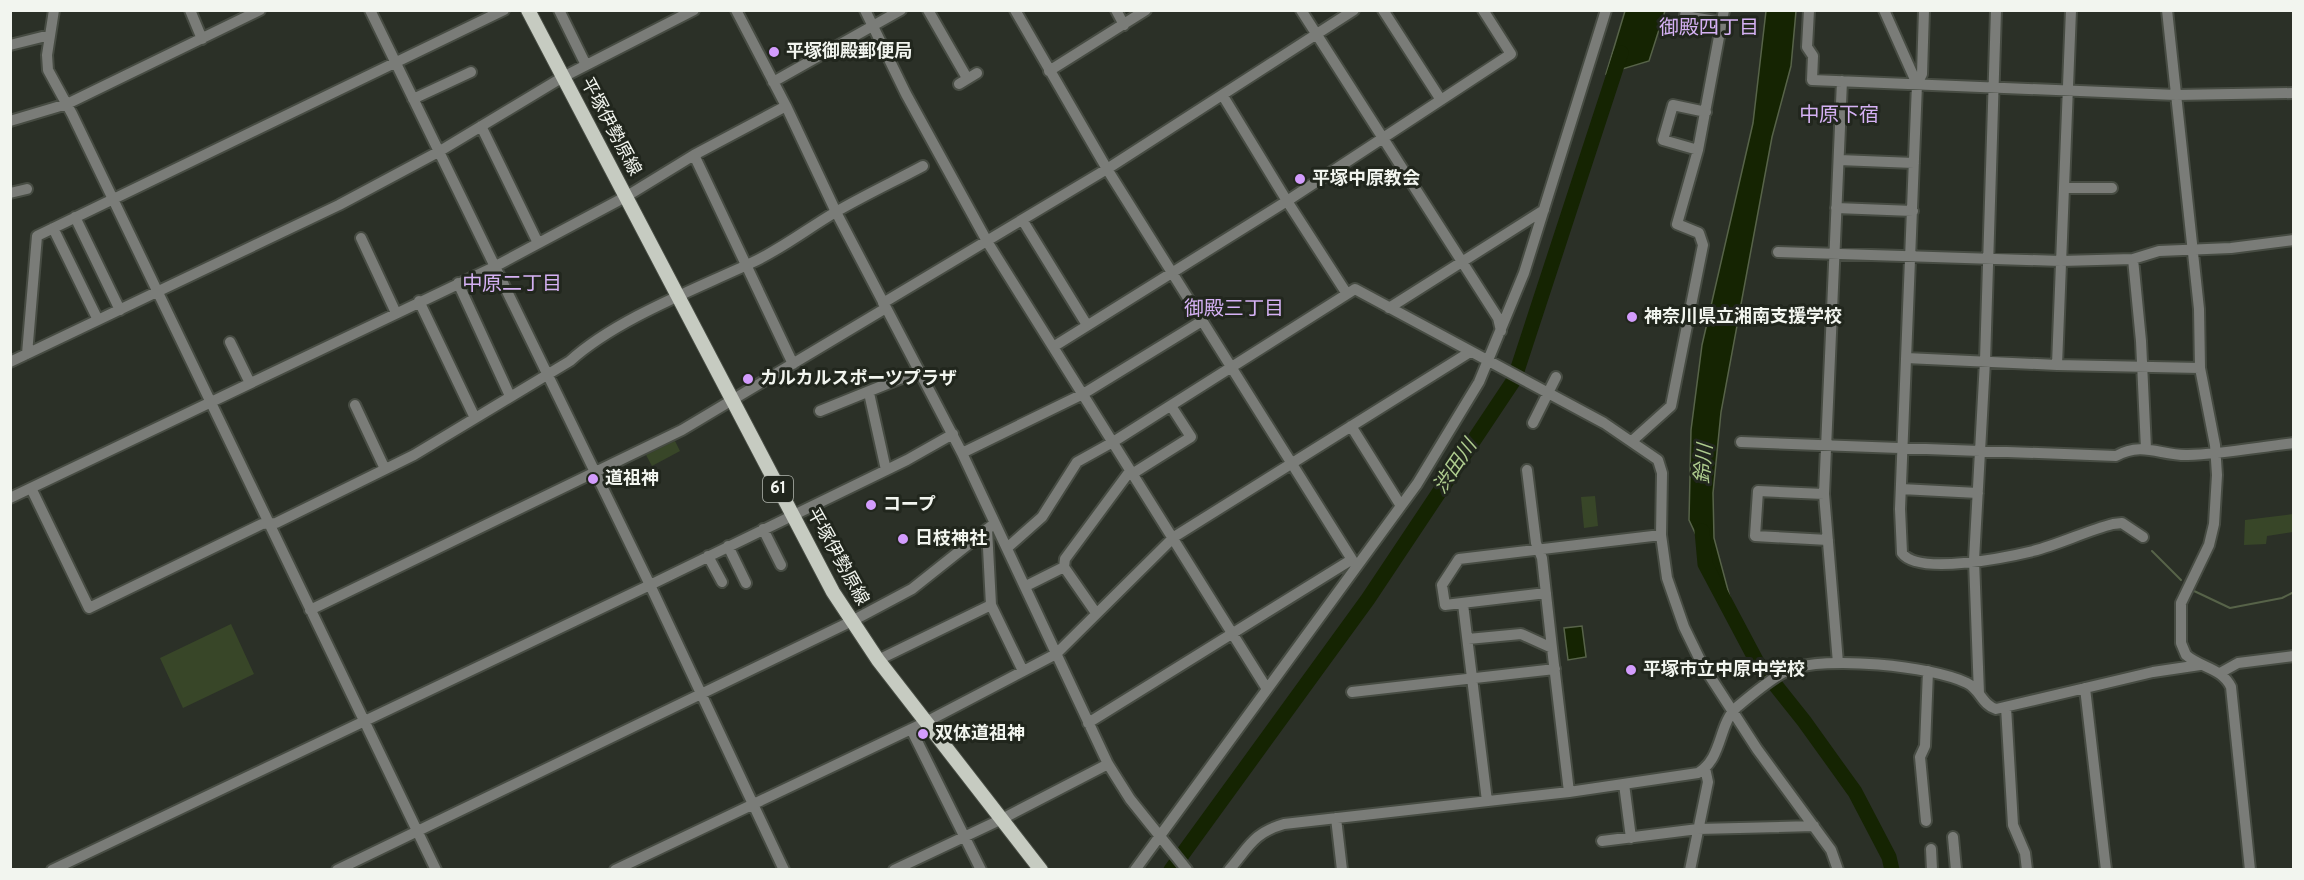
<svg xmlns="http://www.w3.org/2000/svg" width="2304" height="880" font-family="Overpass,'Noto Sans JP',sans-serif">
<style>
.green{fill:#384628}
.water{fill:#152402;stroke:#576349;stroke-width:1.5}
.lines{fill:none;stroke-linecap:round;stroke-linejoin:round}
.stream{stroke:#576349;stroke-width:2}
.river{stroke:#152402;stroke-width:15}
.minor-casing{stroke:#474c43;stroke-width:14}
.major-casing{stroke:#474c43;stroke-width:16}
.minor{stroke:#7a7c78;stroke-width:10}
.major{stroke:#c6cbc1;stroke-width:14}
.poi-dot{fill:#d39cfd;stroke:#21261d;stroke-width:2}
.labels{text-anchor:middle;dominant-baseline:central;stroke-width:6;stroke-linejoin:round;paint-order:stroke}
.shield{fill:#21261d;stroke:#b3b7b0;stroke-width:1.5}
.shield-label{font-size:16px;font-weight:bold;fill:#f2f5ef}
.poi-label{font-size:18px;font-weight:bold;fill:#f2f5ef;stroke:#21261d;text-anchor:start}
.street-label{font-size:18px;fill:#f2f5ef;stroke:#21261d}
.neighbourhood-label{font-size:20px;fill:#d5b1f4;stroke:#21261d}
.water-label{font-size:20px;font-style:italic;fill:#aecc8e;stroke:#21261d}
</style>
<rect width="100%" height="100%" fill="#2b3027"/>
<path class="green" d="M675 441 680 451 652 466 646 455Z
M1595 496 1598 526 1584 528 1581 497Z
M2293 514V532L2267 536 2266 544 2244 545 2245 520Z
M231 624 254 674 183 708 160 658Z"/>
<path class="water" d="M1625 11H1665L1649 61 1606 74Z
M1766 11H1796L1791 66 1772 137 1721 412 1713 493 1714 538 1736 620 1689 520 1691 430 1702 345 1753 123Z
M1582 626 1586 657 1568 660 1564 628Z"/>
<g class="lines">
<path class="stream" d="M2152 551 2181 580
M2192 590 2230 608 2282 598 2294 592"/>
<path class="river" d="M1702 531 1705 564 1757 662 1804 721 1855 792 1889 857 1892 870
M1171 870 1368 599 1514 380 1621 53"/>
<defs>
<path id="minor" d="M54 10 47 55 48 70 72 114 436 870
M190 10 202 39
M370 10 650 585 784 870
M559 10 586 65
M736 10 786 106 836 212 962 453 1108 764 1130 799 1187 870
M865 10 906 94 988 243 1267 689
M928 10 967 78
M1015 10 1107 169 1356 566
M1116 10 1124 25
M1301 10 1498 318 1501 331
M1383 10 1441 100
M1686 10 1685 16 1722 22
M1809 10 1807 47 1813 56 1812 80 2176 95 2294 93
M1884 10 1917 84
M1924 10 1922 74 1917 84 1900 509 1902 553C1918 576 2008 557 2033 551 2060 544 2086 531 2113 524L2122 523 2143 537
M2167 10 2199 309 2200 368 2215 445 2217 475 2214 524 2209 545 2181 603V643L2186 655C2201 668 2222 668 2231 687L2250 870
M10 45 50 35
M1049 71 1146 10
M773 82 901 10
M959 84 977 73
M413 99 471 72
M10 121 67 104 260 10
M481 126 538 243
M1698 150 1663 140 1673 105 1706 112
M694 155 793 364
M1839 160 1914 163
M2064 188H2112
M10 193 27 189
M1836 208 1913 211
M75 217 120 310
M1023 221 1087 325
M53 228 98 320
M361 238 396 313
M1778 252 2061 261 2133 259 2159 251 2231 248 2294 240
M2133 259 2141 341 2146 449
M458 283 510 396
M1347 294 1287 201 1511 54 1483 10
M419 301 475 418
M883 303 1107 169 1354 10
M1389 308 1544 210
M230 342 250 383
M1053 347 1287 201 1223 96
M27 354 37 236 504 10
M1906 358 2057 365 2200 368
M10 362 339 205 440 151 563 77 694 10
M2057 365 2071 10
M869 393 886 470
M355 405 385 469
M820 411 919 371
M1533 423 1556 377
M1351 426 1401 506
M1632 441 1671 406 1703 245 1699 233 1677 224 1698 150 1724 10
M1741 442 2116 456C2143 441 2161 456 2188 455 2222 454 2259 447 2294 443
M962 453 1083 394 1202 321
M1527 470 1536 543 1542 558 1552 648
M1132 474 1191 437 1171 406
M31 488 89 608 262 524 276 523 414 455 570 361C616 319 696 289 751 263 780 250 807 229 834 213 863 196 893 182 923 166
M1901 489 1978 493
M1824 494 1758 491 1755 536 1828 540
M10 498 494 267 627 196 694 155 786 106
M763 529 781 565
M987 529 991 605 1023 671
M728 546 746 583
M1007 548 1042 517 1077 462 1113 442 1355 289 1604 423 1658 460 1662 473 1661 535 1667 578 1684 627 1702 664 1757 749 1831 850 1838 870
M708 556 722 582
M1026 586 1064 567
M1546 593 1445 605 1442 585 1459 559 1661 535
M1463 604 1487 801
M310 610 682 430 886 308
M1096 613 1064 567 1065 559 1130 471
M1468 639 1521 634 1552 648 1569 792
M878 660 991 605
M1838 663 1824 494 1842 81
M2220 673 2238 663 2294 656
M2085 688 2106 870
M1352 692 1555 669
M1979 694 1974 560 1985 361 1996 10
M2006 707 2013 825 2025 853 2027 870
M1088 723 1351 560
M911 729 981 870
M1624 784 1631 838
M1336 818 1342 870
M1926 821 1920 757 1925 746 1928 671
M1953 837 1956 870
M1602 841 1698 829 1814 826
M1931 849 1932 870
M52 870 650 585 907 460 953 434
M337 870 852 621 912 589 995 523
M615 870 926 722 1056 654 1174 537 1470 352
M894 870 1002 819 1108 764
M1135 870 1417 484 1479 382 1524 273 1606 10
M1229 870C1249 847 1253 833 1284 824L1569 792 1698 773C1723 758 1718 724 1737 707 1749 697 1775 675 1789 670 1825 655 1932 666 1967 683 1980 689 1982 705 1996 709L2153 672 2200 665
M1690 870 1708 782 1705 768"/>
<path id="major" d="M528 10 833 592 878 660 1041 870"/>
</defs>
<use href="#minor" class="minor-casing"/>
<use href="#major" class="major-casing"/>
<use href="#minor" class="minor"/>
<use href="#major" class="major"/>
</g>
<g class="poi-dot">
<circle cx="774" cy="52" r="6"/>
<circle cx="1300" cy="179" r="6"/>
<circle cx="1632" cy="317" r="6"/>
<circle cx="748" cy="379" r="6"/>
<circle cx="593" cy="479" r="6"/>
<circle cx="871" cy="505" r="6"/>
<circle cx="903" cy="539" r="6"/>
<circle cx="1631" cy="670" r="6"/>
<circle cx="923" cy="734" r="6"/>
</g>
<g class="labels">
<rect class="shield" x="763" y="476" width="30" height="26" rx="4.5"/>
<g class="shield-label">
<text x="778" y="489">61</text>
</g>
<g class="poi-label">
<text x="786" y="52">平塚御殿郵便局</text>
<text x="1312" y="179">平塚中原教会</text>
<text x="1644" y="317">神奈川県立湘南支援学校</text>
<text x="760" y="379">カルカルスポーツプラザ</text>
<text x="605" y="479">道祖神</text>
<text x="883" y="505">コープ</text>
<text x="915" y="539">日枝神社</text>
<text x="1643" y="670">平塚市立中原中学校</text>
<text x="935" y="734">双体道祖神</text>
</g>
<g class="street-label">
<text transform="translate(610 127) rotate(62)">平塚伊勢原線</text>
<text transform="translate(837 557) rotate(61)">平塚伊勢原線</text>
</g>
<g class="neighbourhood-label">
<text x="1709" y="29">御殿四丁目</text>
<text x="1839" y="116">中原下宿</text>
<text x="512" y="285">中原二丁目</text>
<text x="1234" y="310">御殿三丁目</text>
</g>
<g class="water-label">
<text transform="translate(1705 464) rotate(-85)">鈴川</text>
<text transform="translate(1456 467) rotate(-56)">渋田川</text>
</g>
</g>
<rect width="2304" height="880" fill="none" stroke="#f2f5ef" stroke-width="24"/>
</svg>
